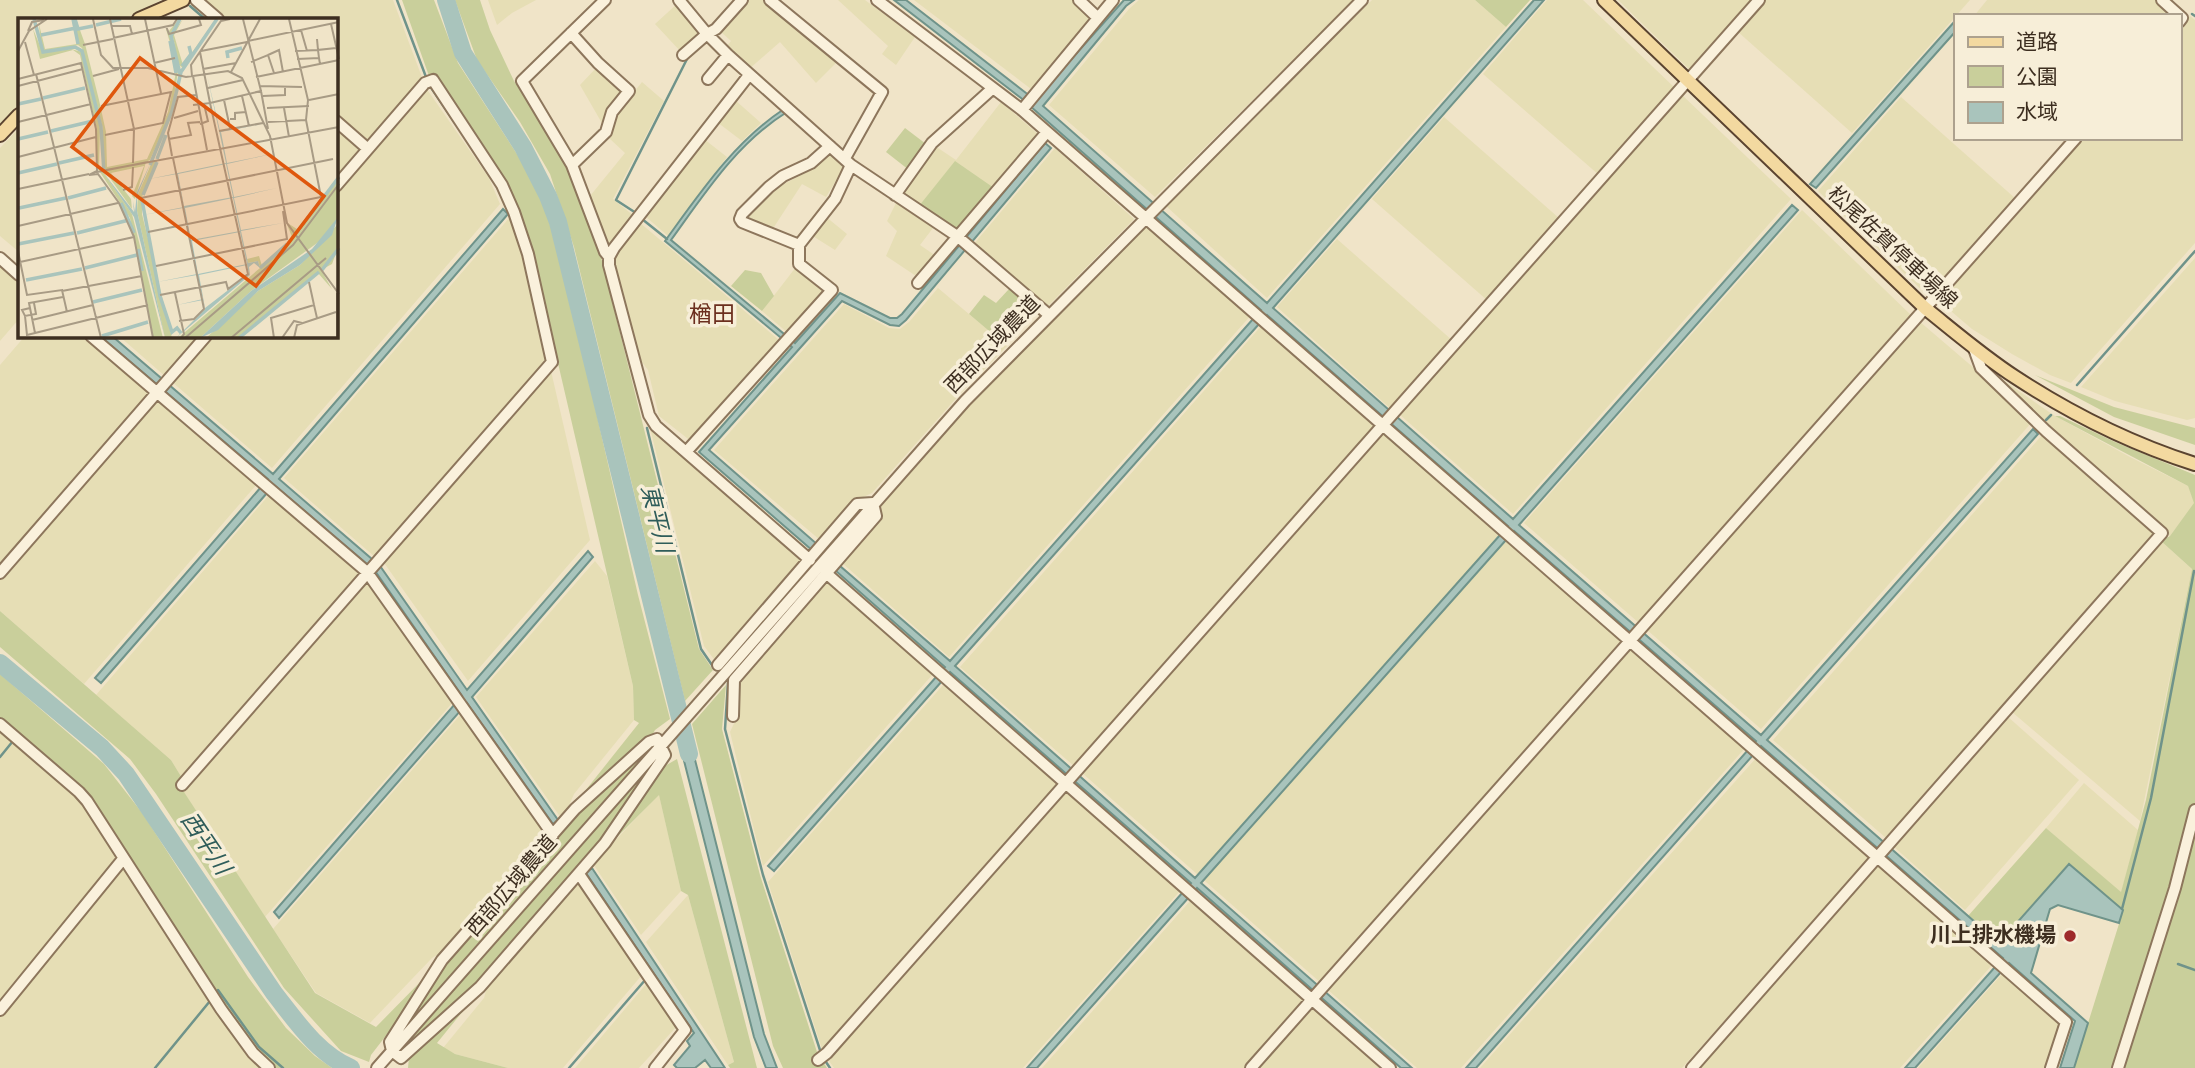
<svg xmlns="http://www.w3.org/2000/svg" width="2195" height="1068" font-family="Spectral,'Noto Sans JP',serif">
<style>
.farmland{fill:#e6deb5}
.green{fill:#c9cf9b}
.water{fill:#a9c4bc;stroke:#6f938a;stroke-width:2;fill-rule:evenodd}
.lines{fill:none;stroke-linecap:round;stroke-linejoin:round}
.stream{stroke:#6f938a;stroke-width:2.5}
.river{stroke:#a9c4bc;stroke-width:18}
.minor-casing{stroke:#8d765c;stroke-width:14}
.major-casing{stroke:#5b4430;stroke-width:16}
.minor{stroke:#faf1dc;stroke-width:10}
.major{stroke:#f3d9a0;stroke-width:12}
.poi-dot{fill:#9e2a2b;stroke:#f7eed8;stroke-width:2.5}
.labels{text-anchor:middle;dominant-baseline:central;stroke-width:7;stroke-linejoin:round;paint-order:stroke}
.street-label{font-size:21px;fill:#3d2e20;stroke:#f7eed8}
.poi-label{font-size:21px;font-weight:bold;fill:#3d2e20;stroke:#f7eed8;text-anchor:end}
.neighbourhood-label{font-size:23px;fill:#6b2e1e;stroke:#f7eed8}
.water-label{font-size:23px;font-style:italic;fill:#2f5d5a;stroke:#f7eed8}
.inset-river{fill:none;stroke:#a9c4bc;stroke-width:3.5}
.inset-road{fill:none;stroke:#a89b85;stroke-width:2}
.view{fill:#df570d;fill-opacity:0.15;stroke:#df570d;stroke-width:3.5}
.inset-edge{fill:none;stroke:#3d2e20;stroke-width:3.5}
</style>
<rect width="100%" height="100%" fill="#f0e4c8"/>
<path class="farmland" d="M0 0H161L124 19H19V105L0 124Z
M205 0H393L423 80 368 144 336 116V19H223L204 3Z
M488 0H536L512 13 497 25Z
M748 0H765L839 60 816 83 780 42 749 69 726 47 731 41 720 31Z
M838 0H865L915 37 896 65 882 54 888 46Z
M914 0H1074L1093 19 1031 89Z
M1139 0H1353L1155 197 1049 105 1129 9Z
M1372 0H1475L1506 27 1267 298 1166 206Z
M1547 0H1583L1675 88 1599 175 1483 74Z
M1618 0H1754L1691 71Z
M1764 0H1970L1852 133 1737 31Z
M1987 0H2156L2174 16H1974Z
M678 3 701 33 681 52 655 24Z
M2190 16 2195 20V243L2071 383 2050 375 2012 354 1972 329 1938 300 2081 138H2179V28Z
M598 66 623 92 606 111 603 125 580 85Z
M642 82 664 101 613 199 634 216 607 249 590 196 625 153 609 138 616 115Z
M426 88 489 178 500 204 272 468 171 381 210 336H336V191Z
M1681 94 1791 199 1513 514 1399 414Z
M1901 97 2016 199 1929 297 1818 191Z
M735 100 761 123 742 141 717 122Z
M1001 102 1039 135 994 188 919 206 900 194 935 146 956 160Z
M1444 117 1560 219 1488 301 1372 199Z
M336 126 363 150 336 181Z
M19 128V252L0 236V148Z
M704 139 727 157 668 236 645 216Z
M1055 148 1134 219 1047 307 973 245Z
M830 152 845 166 826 197 802 184 772 230 746 217 780 186 811 170Z
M896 203 933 228 920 245 936 256 919 278 886 256 897 231 887 221Z
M1802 210 1912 316 1639 623 1524 523Z
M825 216 847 234 835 250 811 235Z
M510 217 521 248 547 361 375 557 284 478Z
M639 222 780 341 692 442 659 416 648 370 639 358 613 255Z
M1148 224 1252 314 949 657 841 562 878 520 880 504 979 394Z
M1337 239 1453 341 1391 409 1277 307Z
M2195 258V418L2187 420 2115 401 2081 387Z
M0 265 19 281V319L0 341Z
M796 267 825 292 788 333 762 311Z
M938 288 1007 346 960 394 872 493 857 500 820 540 714 450 844 304 889 328 900 329 909 322Z
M1919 321 1974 368 2032 422 1761 729 1646 629Z
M1263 324 1378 424 1074 766 960 667Z
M25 336H84L150 393 0 566V365Z
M119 336H201L166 377Z
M551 371 590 540 468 681 382 560Z
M1997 376 2055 416 2130 457 2188 486 2195 503 2170 536 2048 427 2001 383Z
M157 399 257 484 84 684 0 611V579Z
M649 424 804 562 716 662 704 646Z
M1384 429 1624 640 1321 983 1081 772Z
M2044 433 2154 533 2151 540 1886 838 1773 740Z
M269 495 361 572 182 778 171 760 96 695Z
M2161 541 2192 569 2140 821 2012 712Z
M595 561 607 576 633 686 634 720 574 794 567 810 561 818 476 697Z
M368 580 453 702 265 917 183 791Z
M825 580 933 674 763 866 730 732 737 717 739 680Z
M1631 646 1746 747 1461 1068H1417L1327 989Z
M944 684 1058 784 822 1049 768 882Z
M462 713 547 834 447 949 432 958 370 1023 316 993 273 929Z
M2007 716 2079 780 1965 910 1893 846Z
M0 729 79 797 263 1068H0Z
M1757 757 1871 857 1682 1068H1480Z
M2084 783 2138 830 2121 893 2046 828Z
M1065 790 1180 891 1023 1068H834L827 1058Z
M659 794 681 891 641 935 593 864Z
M1878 863 1993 964 1900 1068H1696Z
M578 881 642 975 563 1068H508L455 1054 443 1048 484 998 487 987Z
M688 895 734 1062 728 1065 646 942Z
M1191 900 1305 1001 1246 1068H1042Z
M2003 973 2061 1024 2047 1068H1918Z
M647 983 677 1026 639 1068H575Z
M1312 1007 1381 1068H1258Z"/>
<path class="green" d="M402 0H434L458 63 526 168 547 214 562 263 638 595 670 719 655 730 641 756 649 768 663 767 677 759 757 1068H730L728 1065 734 1062 688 895 681 891 659 795 614 840 604 838 437 1043 455 1054 508 1068H408L409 1057 416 1048 388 1033 371 1055 369 1062 341 1051 284 988 156 794 130 759 0 647V611L171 760 182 778 184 792 315 993 376 1027 432 970 579 811 581 796 639 723 634 720 633 686 531 247 438 78 429 76Z
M455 0H480L490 30 514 81 568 164 601 257 699 649 713 670 685 701 574 247 550 174 520 122 477 60Z
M1475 0H1530L1506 27Z
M905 128 926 144 909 170 886 152Z
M955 161 994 188 957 232 919 206Z
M745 270 761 273 774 296 762 311 731 286Z
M1009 289 1024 301 995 336 969 314 984 295 996 303Z
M2035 375 2114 407 2195 428V445L2114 417Z
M2055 416H2060L2115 442 2195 475V1068H2074L2123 911 2068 864 1999 944 1968 916 2046 828 2121 892 2146 800 2192 569 2161 541 2170 536 2194 503 2188 486Z
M0 674 104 764 143 814 248 977 286 1028 315 1056 332 1068H276L255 1049 88 795 0 719Z
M726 685 722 729 760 875 817 1052 827 1068H783L773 1046 692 724Z"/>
<path class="water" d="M894 0H906L1035 100 1124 0H1134L1126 6 1043 106 1267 303 1534 0H1544L1273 308 1513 519 1792 205 1798 210 1519 525 1761 735 2033 429 2038 434 1767 740 1999 943 2069 864 2123 910 2119 923 2058 905 2050 909 2031 973 2088 1023 2074 1068H2060L2075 1021 2009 963 1915 1068H1905L2003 958 1761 746 1476 1068H1466L1756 741 1514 531 1201 883 1412 1068H1401L1197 888 1037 1068H1027L1191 883 950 672 774 871 768 866 945 667 836 571 840 566 950 661 1261 310 1021 98ZM1267 315 1508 526 1195 878 955 666Z
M1955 21V32L1816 188 1810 184Z
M784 109 787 112C737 143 705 193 671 240L795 343 840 293 890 318H897L902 314 1045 143 1051 148 906 320 899 326 890 325 842 301 709 450 818 545 813 551 699 452 792 347 665 241C700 193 734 142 784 109Z
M503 209 508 214 279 479 380 566 467 690 588 551 593 557 472 697 558 820 553 824 467 703 279 918 274 912 462 696 375 571 274 485 101 683 95 678 268 479 100 336H112L273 474Z
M687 728 764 1034 777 1068H766L754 1037 678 737Z
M592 868 725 1068H711L705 1060 695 1068H677L674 1065 690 1046 687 1041 694 1033 586 873Z"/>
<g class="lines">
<path class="stream" d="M397 0 426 77
M190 6 205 19
M2192 14 2195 16
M430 86 455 123
M494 181 502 197
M636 213 616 200 688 57
M642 219 667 239
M2077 385 2195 251
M2046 420 2051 415
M647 428 701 649 714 668
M728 683 725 729 763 875 820 1050
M0 757 13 741
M2122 909 2151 798 2194 571
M2178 964 2195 970
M218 990 259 1047 283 1068
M826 1062 830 1068
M155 1068 210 1001
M569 1068 646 979"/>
<path class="river" d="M446 0 463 53 523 147 548 196 558 222 689 754
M0 663 102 748 126 774 274 993C296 1021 317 1053 351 1068"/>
<defs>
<path id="minor" d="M196 0 218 19
M605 0 522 81 572 165 605 252 609 257
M679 0 707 34 728 55 851 165 957 236 1049 315
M770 0 882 92 845 158
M877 0 1022 110 2066 1022 2051 1068
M1079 0 1098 18
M2162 0 2182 18 2179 22
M571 33 598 63 629 91 612 112 606 132 572 165
M683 55 707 34 716 29 742 0
M749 75 614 248 609 257V265L649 415 656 426 810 560
M708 79 728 55
M1022 110 1113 0
M336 121 368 149
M895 195 932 143 993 88
M799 245 835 199 851 165
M0 258 19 275
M918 283 1047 132
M91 336 367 572 553 835
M686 452 832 290 799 264V245L742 222 740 219 742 214 769 187 783 176 811 163 830 146
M0 573 206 336
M826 573 1390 1068
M718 665 857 504 873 503
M733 716 734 680 876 516 873 503
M0 724 79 792 87 801 221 1009 253 1053 269 1068
M657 739 665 755 605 843 480 987 401 1058 392 1051 390 1042 442 960 575 809 649 742Z
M182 785 552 362 528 254 514 212 502 185 433 80 425 83 336 186
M579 874 685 1030 655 1068
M0 1010 123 859
M818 1060 827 1053 1759 0
M377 1068 965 401 1362 0
M1251 1068 2076 138
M1692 1068 2162 533 2046 431 1981 368 1973 346
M2118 1068 2175 888 2195 810"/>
<path id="major" d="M1604 0 1925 308C1955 332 1984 357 2015 377 2070 413 2132 444 2195 464
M139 19 183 0
M0 135 19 115"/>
</defs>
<use href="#minor" class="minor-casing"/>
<use href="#major" class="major-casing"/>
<use href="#minor" class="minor"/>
<use href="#major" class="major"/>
</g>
<circle class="poi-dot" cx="2070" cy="936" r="7"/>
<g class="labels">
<g class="street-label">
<text transform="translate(1892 248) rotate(43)">松尾佐賀停車場線</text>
<text transform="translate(993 345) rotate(-46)">西部広域農道</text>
<text transform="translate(512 886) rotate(-49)">西部広域農道</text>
</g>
<g class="poi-label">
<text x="2056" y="936">川上排水機場</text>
</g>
<g class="neighbourhood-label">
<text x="712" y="315">楢田</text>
</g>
<g class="water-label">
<text transform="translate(656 519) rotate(76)">東平川</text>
<text transform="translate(205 844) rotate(56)">西平川</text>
</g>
</g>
<g transform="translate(18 18)">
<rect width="320" height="320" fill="#f0e4c8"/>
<path d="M54 1H58L67 26 81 82 88 114 89 149 129 141 150 94 159 49 148 11 151 13 161 1 153 15 158 31 154 16 165 1 156 17 165 47 198 1 165 50 161 47 154 92 132 142 128 144 117 181 114 178 126 148 93 155 113 181 114 191 84 149 85 111 64 30 60 27 31 34 23 31 21 6 27 31 59 26ZM15 11 25 35 53 31 64 34 82 110 81 148 114 196 145 320H135L112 200 78 148 79 112 62 37 55 32 22 41ZM139 143 124 179V196L154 320H147L119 193 120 176 134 144ZM320 160V199L306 220 233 273 182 320H160L242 250 240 243 230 245 229 241 241 238 244 248 269 226 274 219 268 204 282 213ZM320 206V230L314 246 303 252 314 271 300 255 220 320H188L240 273 282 247Z" fill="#c9cf9b"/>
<path d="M189 57 202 113 245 106 203 114 209 145 254 136 209 146 216 179 259 170 216 180 223 212 265 205 223 213 230 245 240 243 242 250 236 245 231 249 232 257 158 320 187 291 185 282 159 287 185 281 179 257 139 264 179 256 172 223 134 230 172 223 165 190 125 197 166 189 159 156 131 161 208 145ZM208 146 215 179 166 188 160 156ZM215 180 222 213 173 222 167 190ZM222 214 229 246 180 256 174 223ZM229 247 231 256 187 290 181 257ZM133 144 119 178V193L147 320 116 199 85 154 116 194 115 183 117 194 119 174ZM320 199 314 217 282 247 240 273 200 312 182 320 233 273 294 231Z" fill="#a9c4bc" fill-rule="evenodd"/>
<path class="inset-river" d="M16 1 25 34 57 29 64 33 83 109 86 155M55 1 60 26M57 1 60 11 75 8M162 1 153 18 162 56M78 7 103 1M23 17 58 10M152 23 158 55M210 40 209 34 224 30M164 48 173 36 171 28M25 80 67 70M0 86 23 81M33 113 75 103M0 121 30 114M139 141 148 117M41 145 76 137M132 147 154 93 163 54 199 1M0 155 39 146M125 177 139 144M50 180 88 170M124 182 142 278 154 314 159 310 163 315M103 185 116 215M1 190 48 180M279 214 321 159M59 215 111 202M0 226 56 215M120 231 124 253M67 250 119 237M242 250 269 226M304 252 321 230M8 262 64 251M75 284 124 272M84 318 130 304M221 320 301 254"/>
<path class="inset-road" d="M75 1 83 37 95 50H130L168 59 210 53 224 60 252 118 269 205 321 276M92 1 116 111 115 145M127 1 143 75M313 6 321 41M93 8H112L114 16M148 8 151 16 183 7 181 1M283 12 289 33M10 13 14 4 26 2M95 20 155 7 159 1M230 23 321 4M7 24 16 57M65 27 95 21M0 33 11 13 29 1M183 33 229 24M277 33 300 32 299 21M182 34 192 85 243 73 225 1M250 37 261 32 265 54M301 40 300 32 318 30M279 41 301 40 302 46M233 44 250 37 256 55M136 45 157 40M185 51 218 45M213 54 242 1M18 56 83 320M75 58 101 51M174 58 173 47 203 3 212 1M175 58 189 132M238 59 321 42M0 61 63 45 78 111 79 153 71 157 80 156 101 185 116 219M0 68 65 51M241 68 284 69M190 70 225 62M243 73 250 111M224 78 231 108M245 78 267 77V70M206 82 212 110M291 82 321 76M83 88 153 74 145 105 87 117M249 90 291 88M266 90 271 119M156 100 180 93M212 101H217V95L228 94M0 104 73 86M250 104 288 102M182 106 190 103 186 86M201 113 245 105M151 121 173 117 170 105 182 104M154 138 150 115 160 79 178 77M0 139 78 119M155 140 186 291 176 301 161 303M88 152 321 109M79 154 130 144M0 171 71 156M105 172 114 169 115 149M123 180 315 141M0 208 100 185M130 214 303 179 288 102 290 82 271 1M0 233 9 277 44 272 49 294M2 244 116 219 135 320M138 248 269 221 265 193M291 264 296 287M44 273 124 258M157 275 166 316 163 320M142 277 208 264 210 271 230 256 192 85 175 87M45 279 11 285 17 315 130 287M12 290 4 292 7 298 18 296 16 285M7 298 9 317 17 315M14 302 75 287M167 320 275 227 321 166M213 320 308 240M256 320 253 300 296 287 299 300M264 320 276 303 284 305M276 320 279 307 318 294M319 320V275"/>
<path class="view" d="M122 40 306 178 238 268 54 129Z"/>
<rect width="320" height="320" class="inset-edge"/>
</g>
<rect x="1954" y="14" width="228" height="126" fill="#f7eed8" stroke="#ada18e" stroke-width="2"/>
<rect x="1968" y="37" width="35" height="10" fill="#f3d9a0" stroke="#ada18e" stroke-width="2"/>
<text x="2016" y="49" font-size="21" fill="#3d2e20">道路</text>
<rect x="1968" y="66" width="35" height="21" fill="#c9cf9b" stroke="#ada18e" stroke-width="2"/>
<text x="2016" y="84" font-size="21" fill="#3d2e20">公園</text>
<rect x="1968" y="102" width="35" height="21" fill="#a9c4bc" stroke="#ada18e" stroke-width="2"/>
<text x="2016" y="119" font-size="21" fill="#3d2e20">水域</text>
</svg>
